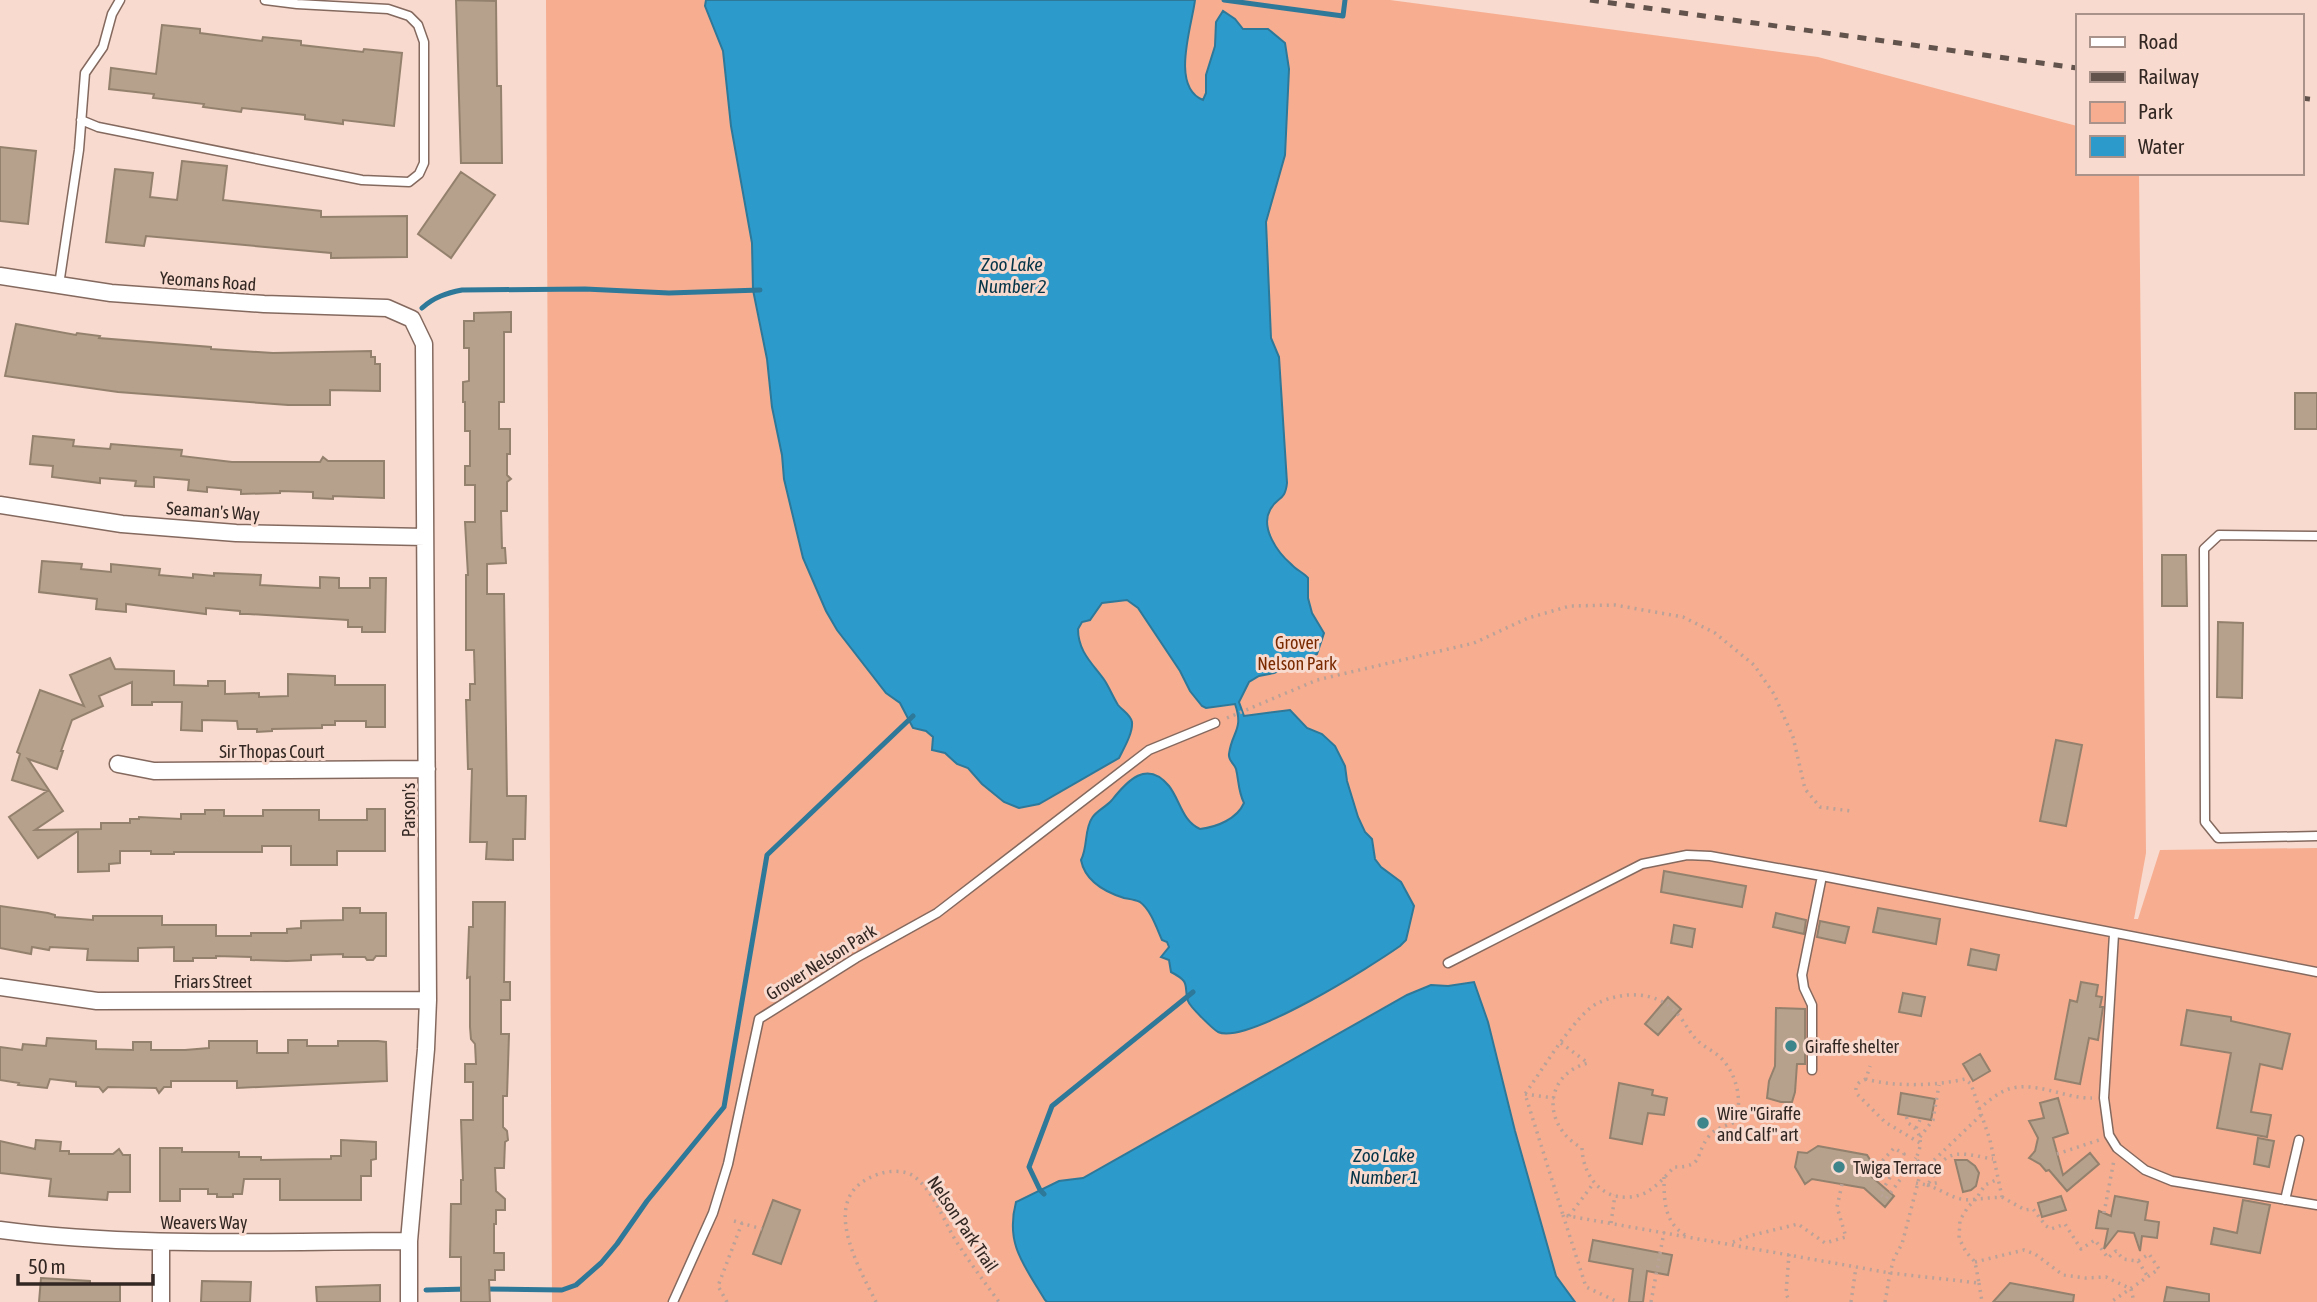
<svg xmlns="http://www.w3.org/2000/svg" width="2317" height="1302" font-family="'Asap Condensed',sans-serif">
<style>
.green{fill:#f6ad90}
.water{fill:#2c9bcc;stroke:#2e7899;stroke-width:2}
.lines{fill:none;stroke-linecap:round;stroke-linejoin:round}
.stream{stroke:#2e7899;stroke-width:5}
.building{fill:#b5a18c;stroke:#94816d;stroke-width:2}
.lane-casing{stroke:#84695f;stroke-width:11}
.street-casing{stroke:#84695f;stroke-width:19}
.path{stroke:#baa298;stroke-width:3.5;stroke-dasharray:2 5;stroke-linecap:butt}
.lane{stroke:#fff;stroke-width:8}
.street{stroke:#fff;stroke-width:16}
.rail{stroke:#62534c;stroke-width:5;stroke-dasharray:9 9;stroke-linecap:butt}
.poi-dot{fill:#3d858b;stroke:#f8dace;stroke-width:2.5}
.labels{text-anchor:middle;dominant-baseline:central;stroke-width:6;stroke-linejoin:round;paint-order:stroke}
.street-label{font-size:18px;fill:#322722;stroke:#f8dace}
.park-label{font-size:18px;fill:#792a00;stroke:#f8dace}
.poi-label{font-size:18px;fill:#322722;stroke:#f8dace;text-anchor:start}
.water-label{font-size:19px;font-style:italic;fill:#043448;stroke:#f8dace}
</style>
<rect width="100%" height="100%" fill="#f8dace"/>
<path class="green" d="M546 0H1390L1818 57 2077 126V173H2139L2146 853 2134 919H2138L2160 850 2317 848V1302H552Z"/>
<path class="water" d="M706 0H1195C1192 26 1170 87 1203 100L1206 93V75L1215 46 1216 22 1223 11 1235 19 1243 29H1268L1285 43 1289 69 1285 155 1266 222 1271 338 1279 357 1287 483C1285 502 1277 496 1270 510 1260 528 1278 553 1291 564 1296 570 1303 572 1308 578V598L1312 613 1324 633 1317 654 1274 673 1259 676 1249 682 1239 702 1244 716 1290 710 1307 728 1322 734 1335 746 1345 766 1347 781 1358 817 1365 832 1372 839 1375 859 1381 867 1401 882 1414 906 1406 940 1400 946C1373 965 1247 1045 1218 1032 1213 1029 1190 1007 1188 1001 1183 985 1192 983 1171 972L1169 960 1161 957 1169 947 1167 942 1162 940C1157 929 1151 910 1140 902 1136 900 1129 899 1124 898 1105 892 1085 881 1081 860 1088 847 1084 830 1092 818 1096 811 1106 807 1112 800 1127 781 1147 759 1169 786 1180 800 1182 821 1200 829 1217 827 1237 819 1244 803 1238 791 1239 781 1236 769 1234 763 1228 761 1229 754 1232 731 1244 730 1235 704L1206 708 1202 706 1190 691 1180 671 1138 608 1127 600 1102 603 1090 620 1082 622 1078 629C1078 652 1093 664 1105 681 1110 689 1113 697 1118 705 1122 710 1131 715 1132 722 1133 733 1124 748 1119 758L1039 804 1019 808 1004 802 982 784 968 768 957 764 945 753 932 750 933 737 926 731 913 728 900 703 886 693 837 630 826 611 803 558 784 479 782 455 772 407 767 359 753 290 752 243 731 126 723 51 705 6Z
M1474 982 1488 1022 1515 1131 1556 1276 1575 1302H1047L1045 1300C1024 1265 1005 1244 1016 1202L1059 1181 1083 1178 1407 995 1431 985 1448 986Z"/>
<g class="lines">
<path class="stream" d="M1224 0 1343 16 1345 0
M422 308C434 297 447 293 462 290L585 289 669 293 760 290
M1044 1194 1040 1190 1029 1167 1052 1106 1193 992
M485 1289 562 1290 576 1285 601 1263 617 1244 647 1201 724 1107 767 855 913 716
M426 1290 468 1289"/>
</g>
<path class="building" d="M456 0 496 1 497 86H501L502 163H461Z
M162 25 200 29V33L262 41 263 37 301 41V45L363 52 364 49 402 53 394 126 343 120V124L305 119V115L242 108 241 112 203 107 204 104 153 98 154 94 109 89 111 68 156 74Z
M0 147 36 151 28 224 0 221Z
M182 161 227 166 223 200 321 211V217L407 216V257L331 258V253L146 236 144 246 106 242 115 169 153 173 150 197 177 200Z
M461 172 495 195 451 258 418 234Z
M511 312V332H504V402H499V429H510V454H507V475L511 479 507 482V511H501L502 548H505L506 563 487 564V594H504L507 796H526L525 839H513V860L486 859 487 842H470L472 769H468L466 700H470V684H475L474 650H466V575H468L465 522H475V485H465V466H470V431H465V402H463V382L469 381V348H464V321H474V313Z
M16 324 76 335 77 333 100 336 99 338 211 347V349L273 353 371 351V357H375V364H380V391L330 390V405H288L118 392 26 379 5 376Z
M2295 393H2317V429H2295Z
M33 436 74 440 73 446 110 449 111 444 182 450 181 456 232 462H320L323 457 328 461H384V498L333 496V499L313 498V492L280 491V493L241 494V490L207 487V492L188 490 189 480 154 477V487L135 486 136 481 100 478V483L52 477 53 466 30 464Z
M2162 555H2186L2187 606H2162Z
M42 561 82 564 81 569 111 572V564L160 569 159 575 193 578V574L214 576V573L261 575 260 585 297 587 320 588V577L339 578V588H370V578H386L385 632H362V627H348V620L248 614H240V611L206 608V614L126 604V612L96 609 97 599 39 592Z
M2218 622 2243 623 2242 698 2217 697Z
M110 658 115 669 174 671V685L208 686V681H225V694L259 693V697L288 696V674L335 676V685H385V727H366V721H335V725H322V728L272 729V731L257 732V729H238L237 721 202 720V731L181 730 182 702H152V705H132V682L99 696 103 706 72 720 61 751H63L57 769 28 759 63 811 35 830 101 829V823H130V819H139V817L181 819V814H205V810H224V816H263V810H319V820H367V809H385V851H337V865H291V846H262V852H174V854H151V851H120V863L109 864V871L78 872V831L38 858 9 817 47 791 12 780 20 754 17 752 40 690 84 706 70 675Z
M2056 740 2082 745 2066 826 2040 821Z
M1664 871 1746 886 1742 907 1661 892Z
M473 902H505L504 982H510V1000H501V1034H509L507 1096H503V1127L507 1131 508 1140 505 1142 504 1168H495L496 1191 505 1199V1210H496V1224H494V1253H504V1270H495V1280H489L490 1302H461V1257H450L451 1204H461V1180H463L461 1120H473V1082H465V1064H476L475 1044 471 1039 470 1027V977L467 978 469 927H473Z
M0 906 48 913 55 915V917L93 920V916H162V925H216V936H251V933H287V929L301 928V921L343 920V908H360V913H386V956H376L373 960H367L365 957H343V954L311 955V960L287 961 251 960V957L216 956V958H193V961H174V947L138 948V961L87 960 88 949 50 947 49 950 32 947 31 954 0 948Z
M1878 908 1940 919 1936 944 1873 932Z
M1776 913 1806 920 1804 934 1773 927Z
M1820 921 1849 927 1845 943 1817 937Z
M1674 925 1695 929 1692 947 1671 943Z
M1971 949 1999 955 1996 970 1968 965Z
M2081 982 2098 985 2096 996 2102 997 2100 1007H2103L2098 1040 2089 1038 2080 1084 2055 1079 2070 1000 2077 1002Z
M1903 993 1925 997 1921 1016 1899 1012Z
M1668 997 1681 1009 1658 1035 1645 1024Z
M1776 1008 1805 1009V1064H1797L1795 1092 1792 1102H1781L1767 1098 1769 1081 1775 1066Z
M2187 1010 2231 1017V1021L2290 1034 2282 1069 2260 1064 2251 1112 2271 1115 2267 1137 2217 1128 2231 1053 2181 1045Z
M47 1038 96 1041V1049L133 1050V1042H151V1050H185L209 1048V1041H257V1053H288V1040H307V1046H338V1041H378L386 1042 387 1081 237 1088V1081H171V1087H164L159 1093 156 1088 108 1087 103 1092 99 1087 76 1086V1082L50 1079 47 1088 18 1085 19 1083 0 1080V1047L22 1050 23 1044 46 1046Z
M1980 1054 1990 1071 1973 1081 1963 1064Z
M1619 1083 1653 1090 1652 1095 1667 1098 1664 1115 1648 1113 1642 1144 1610 1138Z
M1901 1093 1935 1099 1931 1120 1898 1114Z
M2058 1098 2068 1133 2053 1138 2063 1175 2090 1153 2099 1164 2067 1191 2049 1170 2046 1171 2040 1164 2029 1158 2035 1151 2038 1138 2029 1121 2044 1118 2040 1103Z
M2258 1138 2274 1141 2269 1167 2254 1164Z
M36 1140 61 1142 60 1151H69V1154H113L119 1149 123 1155H130V1192H108L107 1200 49 1196 51 1179 0 1173V1141L35 1149Z
M341 1140 376 1142V1159L371 1160V1176H361V1200H280V1179H244L242 1194H233V1197H217V1194H208V1189H180V1201H160V1148H182V1152H239V1157H261V1160L331 1159V1156H341Z
M1818 1146 1867 1155 1874 1166 1872 1177 1894 1196 1885 1207 1864 1188 1812 1179 1805 1184 1795 1167 1798 1152 1807 1153Z
M1955 1160H1967L1975 1166 1979 1173 1976 1186 1971 1190 1963 1192Z
M2061 1196 2066 1210 2042 1217 2038 1203Z
M2115 1196 2148 1202 2145 1220 2159 1222 2157 1238 2142 1236 2140 1251 2134 1233 2118 1231 2104 1249 2108 1229 2096 1228 2099 1211 2111 1216Z
M773 1200 800 1210 781 1264 753 1254Z
M2243 1200 2270 1205 2260 1253 2211 1244 2214 1228 2237 1233Z
M1593 1240 1672 1255 1668 1275 1647 1271 1643 1302H1629L1633 1269 1589 1261Z
M41 1278 90 1281V1284H120V1302H39Z
M202 1281 251 1282 250 1302H201Z
M2010 1283 2074 1295 2073 1302H1993Z
M380 1285V1302H317L316 1287Z
M2167 1287 2209 1294V1302H2164Z"/>
<g class="lines">
<defs>
<path id="lane" d="M81 120 98 127 362 180 409 182 419 174 424 163V42L418 25 409 16 388 9 297 4 265 0
M59 285 79 150 85 73 103 47 112 14 120 0
M2317 536 2219 535 2204 549 2205 822 2218 838 2317 836
M2114 934 2104 1098 2109 1135 2117 1148 2145 1170 2172 1181 2317 1205
M1448 963 1642 864 1687 855 1710 856 1822 876 2317 972
M1812 1070V1005L1804 988 1802 975 1822 876
M2285 1200 2299 1140
M673 1302 713 1213 728 1164 759 1019 856 958 937 913 1149 750 1215 723"/>
<path id="street" d="M0 276 111 293 264 304 387 308 412 319 424 344 428 1000 426 1049 409 1241V1302
M0 505 122 524 236 533 425 537
M118 764 154 771 427 769
M0 987 97 1001 428 1000
M0 1230C135 1248 273 1241 409 1241
M161 1242V1302"/>
</defs>
<use href="#lane" class="lane-casing"/>
<use href="#street" class="street-casing"/>
<path class="path" d="M1227 718 1317 680 1474 643 1528 618 1570 606 1615 605 1683 617 1715 633 1754 665 1774 694 1793 737 1805 789 1820 807 1851 811
M1561 1043 1588 1063C1543 1075 1542 1126 1582 1148 1583 1179 1606 1205 1640 1195 1653 1191 1665 1177 1674 1167 1705 1167 1694 1155 1709 1136 1716 1128 1725 1126 1735 1122 1743 1102 1737 1074 1721 1058 1715 1052 1706 1048 1699 1042 1691 1035 1687 1026 1680 1017 1661 991 1625 990 1598 1003 1576 1013 1541 1072 1525 1094L1563 1215 1890 1273 1979 1283 1975 1262 1966 1252 1959 1238 1960 1220 1968 1207 1976 1199 2002 1197 1990 1140 1971 1084 1965 1079C1936 1086 1894 1087 1866 1079L1870 1066
M1866 1079C1858 1082 1854 1086 1857 1094L1885 1122 1920 1143
M1525 1094 1554 1098
M1979 1109C1986 1103 1994 1096 2002 1092 2030 1077 2063 1099 2092 1098
M1916 1128 1921 1118
M1920 1137 1933 1120 1939 1085
M2057 1154 2099 1140
M1922 1167 1932 1162 1982 1114
M1873 1171 1894 1148 1904 1154 1880 1194 1886 1199 1916 1158
M1664 1177C1664 1200 1664 1222 1685 1235
M1916 1183 1927 1185C1934 1177 1937 1168 1943 1161 1955 1148 1978 1157 1993 1159
M1927 1185C1946 1191 1956 1203 1976 1199L1985 1185 1998 1179
M1928 1185 1940 1182
M2002 1197 2025 1210 2033 1209 2046 1226 2051 1229 2065 1224 2081 1249 2095 1240 2108 1258 2116 1251 2123 1259 2138 1261 2149 1254 2159 1269 2111 1302
M2104 1213 2114 1160
M1563 1215 1586 1287 1618 1302
M1569 1216 1593 1184
M734 1221 762 1229
M1611 1223 1615 1195
M1733 1242 1749 1236 1798 1224 1825 1243 1846 1237 1837 1207 1842 1184
M1789 1254 1786 1294 1790 1302
M2138 1261 2148 1277
M1975 1262 2024 1250 2035 1254 2063 1275 2085 1278 2106 1277 2131 1289 2134 1302
M1979 1283 1982 1302
M727 1302 718 1286 742 1223
M876 1302C857 1264 816 1194 879 1174 890 1170 906 1170 915 1177 933 1192 942 1216 953 1236 967 1259 983 1280 999 1302
M1651 1302 1664 1232
M1851 1302 1856 1267
M1885 1302 1890 1273 1894 1258 1902 1244 1922 1167 1916 1158C1923 1144 1922 1131 1908 1123L1906 1115"/>
<use href="#lane" class="lane"/>
<use href="#street" class="street"/>
<path class="rail" d="M1590 0 2077 68
M2301 98 2317 100"/>
</g>
<g class="poi-dot">
<circle cx="1791" cy="1046" r="7"/>
<circle cx="1703" cy="1123" r="7"/>
<circle cx="1839" cy="1167" r="7"/>
</g>
<g class="labels">
<g class="street-label">
<text transform="translate(208 281) rotate(4)">Yeomans Road</text>
<text transform="translate(213 511) rotate(4)">Seaman's Way</text>
<text x="272" y="751">Sir Thopas Court</text>
<text transform="translate(408 810) rotate(-90)">Parson's</text>
<text transform="translate(821 962) rotate(-32)">Grover Nelson Park</text>
<text x="213" y="981">Friars Street</text>
<text x="204" y="1222">Weavers Way</text>
<text transform="translate(963 1224) rotate(56)">Nelson Park Trail</text>
</g>
<g class="park-label">
<text x="1297" y="642">Grover<tspan x="1297" dy="21">Nelson Park</tspan></text>
</g>
<g class="poi-label">
<text x="1805" y="1046">Giraffe shelter</text>
<text x="1717" y="1113">Wire "Giraffe<tspan x="1717" dy="21">and Calf" art</tspan></text>
<text x="1853" y="1167">Twiga Terrace</text>
</g>
<g class="water-label">
<text x="1012" y="264">Zoo Lake<tspan x="1012" dy="22">Number 2</tspan></text>
<text x="1384" y="1155">Zoo Lake<tspan x="1384" dy="22">Number 1</tspan></text>
</g>
</g>
<rect x="2076" y="14" width="228" height="161" fill="#f8dace" stroke="#a99289" stroke-width="2"/>
<rect x="2090" y="37" width="35" height="10" fill="#ffffff" stroke="#a99289" stroke-width="2"/>
<text x="2138" y="49" font-size="21" fill="#322722">Road</text>
<rect x="2090" y="72" width="35" height="10" fill="#62534c" stroke="#a99289" stroke-width="2"/>
<text x="2138" y="84" font-size="21" fill="#322722">Railway</text>
<rect x="2090" y="102" width="35" height="21" fill="#f6ad90" stroke="#a99289" stroke-width="2"/>
<text x="2138" y="119" font-size="21" fill="#322722">Park</text>
<rect x="2090" y="136" width="35" height="21" fill="#2c9bcc" stroke="#a99289" stroke-width="2"/>
<text x="2138" y="154" font-size="21" fill="#322722">Water</text>
<path d="M18 1274v10h135v-10" fill="none" stroke="#322722" stroke-width="3.5"/>
<text x="28" y="1274" font-size="21" fill="#322722" stroke="#f8dace" stroke-width="5" paint-order="stroke">50 m</text>
</svg>
